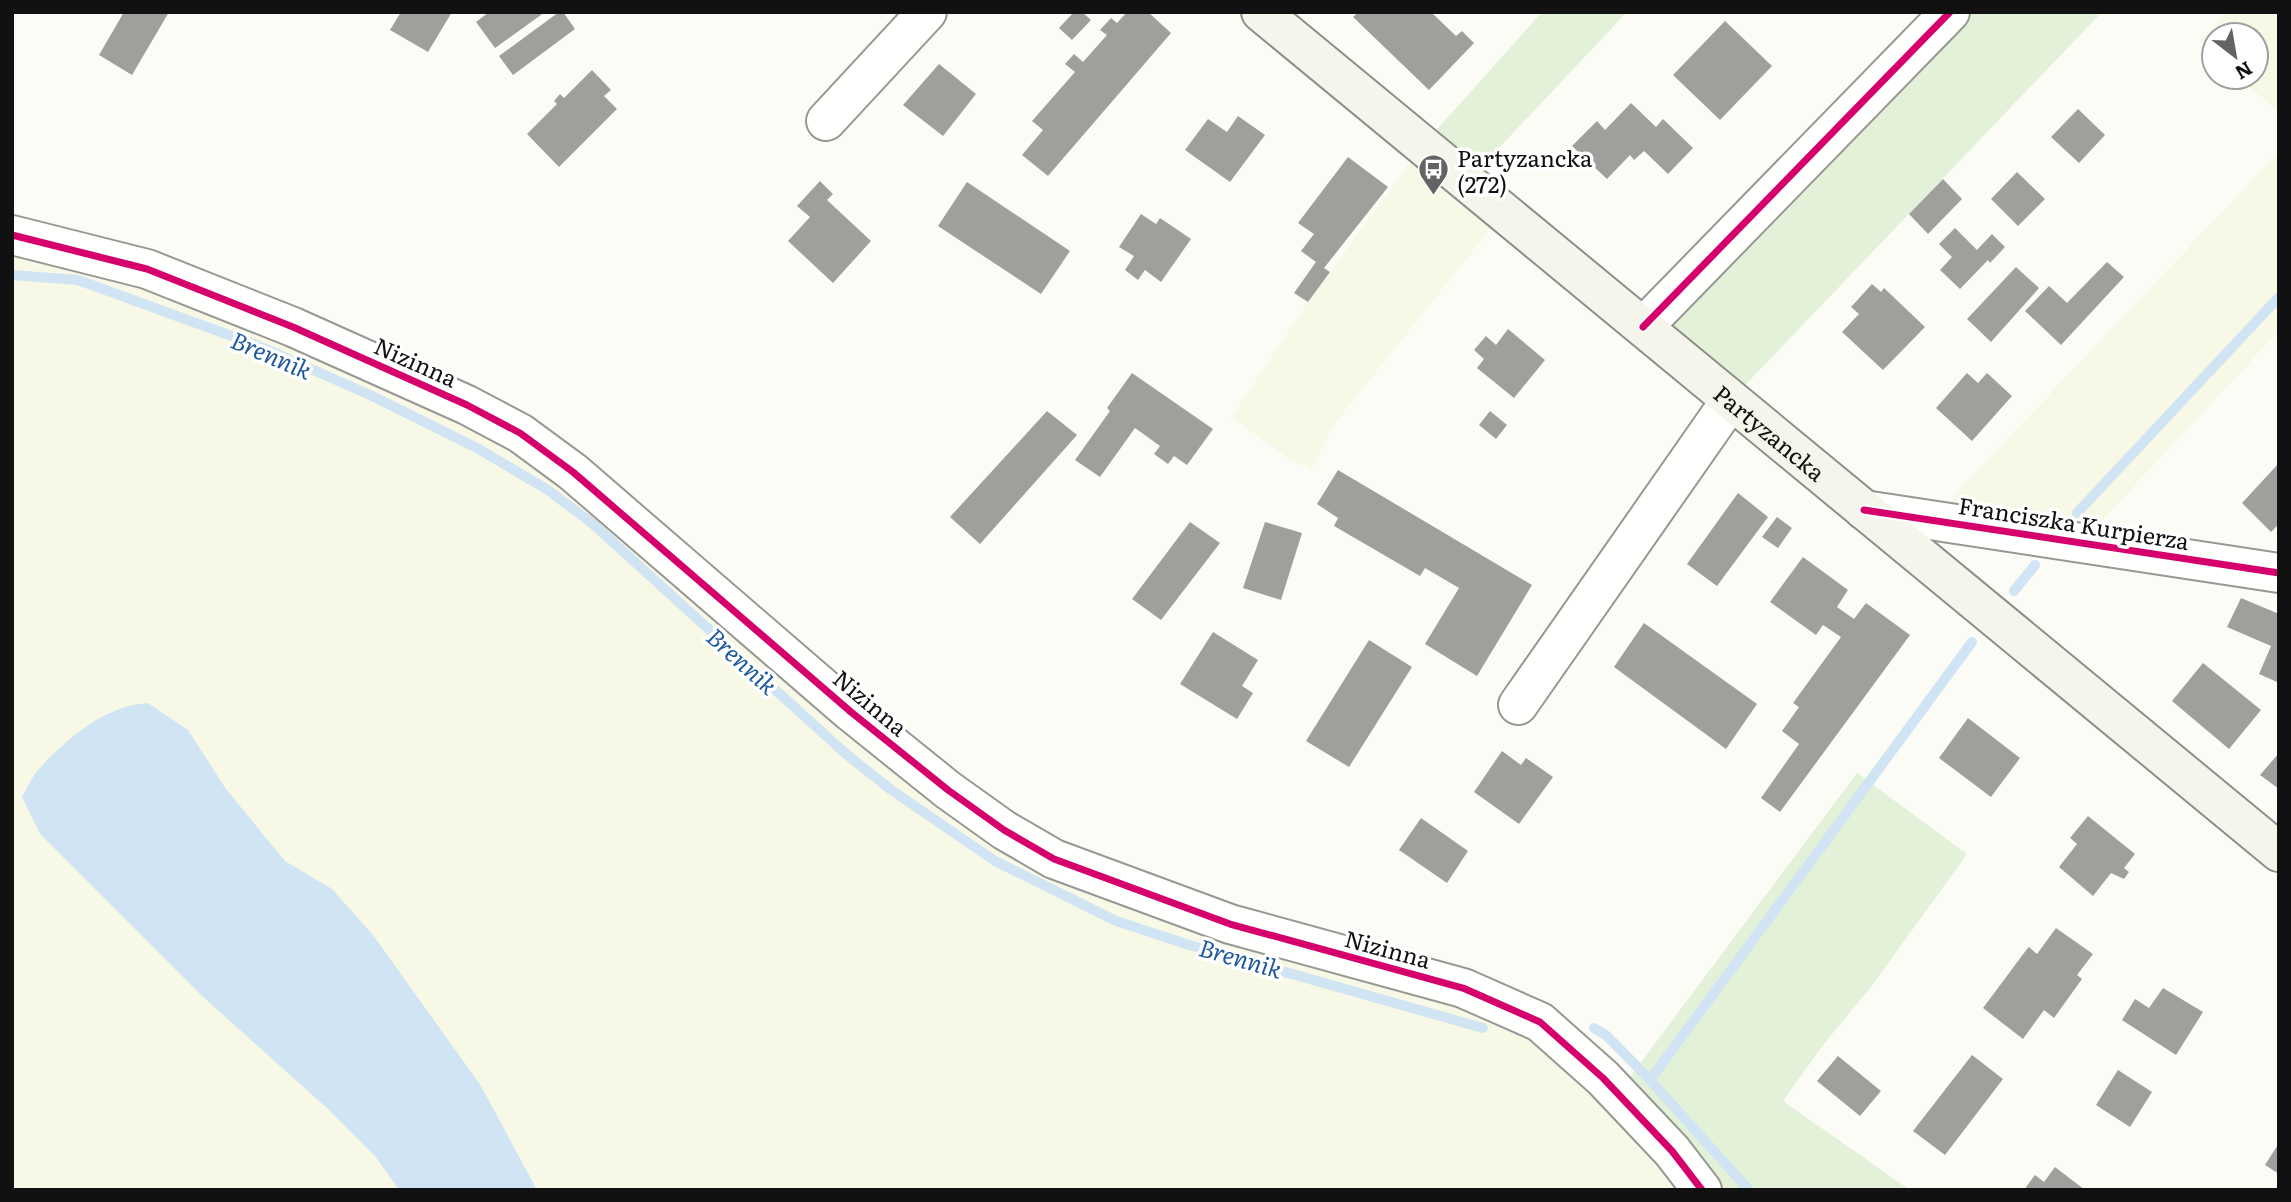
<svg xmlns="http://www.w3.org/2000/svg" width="2291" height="1202" font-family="Literata,serif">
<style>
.farmland{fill:#f7f8e5}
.green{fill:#e4f1d9}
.water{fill:#d0e4f4}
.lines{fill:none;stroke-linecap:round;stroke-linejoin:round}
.stream{stroke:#d0e4f4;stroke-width:10}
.building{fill:#a09f9c}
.minor-casing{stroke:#979795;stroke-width:42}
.secondary-casing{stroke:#8d8d8b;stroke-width:42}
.minor{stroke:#fffffe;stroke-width:38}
.secondary{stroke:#f5f5ec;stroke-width:38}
.cycleway-casing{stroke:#fff;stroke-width:11}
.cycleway{stroke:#d6006c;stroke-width:7}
.labels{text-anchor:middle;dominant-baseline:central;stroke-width:7;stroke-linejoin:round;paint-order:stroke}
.poi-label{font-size:23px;fill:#111;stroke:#fff;text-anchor:start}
.street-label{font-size:23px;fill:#111;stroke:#fff}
.water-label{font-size:24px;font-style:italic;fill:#20599c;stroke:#fff}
</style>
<rect width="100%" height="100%" fill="#fcfcf7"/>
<path class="farmland" d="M2227 12H2279V113L2239 77H2256V35H2214V54L2200 41Z
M1423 145 1504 212 1332 427 1312 469 1287 457 1231 417 1308 302Z
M2279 152V331L2092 531 1934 521 1961 488Z
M12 235 467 405 1004 830 1540 1022 1702 1190H537L481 1086 332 889 285 861 226 789 188 730 148 703 136 704 22 797 40 834 202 996 329 1110 375 1156 399 1190H12Z"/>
<path class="green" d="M1542 12H1627L1467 182 1423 145Z
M1949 12H2102L1731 400 1643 327Z
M1857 773 1967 854 1874 983 1824 1044 1783 1101 1910 1190H1702L1618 1093Z"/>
<path class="water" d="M148 703 188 730 226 789 285 861 332 889 373 935 481 1086 537 1190H399L375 1156 329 1110 202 996 40 834 22 797C27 788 32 777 39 769 66 739 106 705 148 703Z"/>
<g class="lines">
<path class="stream" d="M12 275 78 280 259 346 370 395 477 448 548 490 593 524 846 754 890 789 995 861 1116 921 1186 944 1483 1028
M2077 513 2279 297
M2014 591 2035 565
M1594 1028 1607 1036 1650 1080 1749 1190
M1650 1080 1972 642"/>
</g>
<path class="building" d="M124 12H169L132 75 99 55Z
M401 12H452L428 52 390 30Z
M489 12H545L495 48 476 22Z
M559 12H563L575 29 513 75 499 56Z
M1074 12H1082L1091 20 1072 40 1059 28Z
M1127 12H1148L1171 33 1048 176 1022 155 1043 130 1032 121 1075 72 1065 64 1074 54 1083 62 1107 35 1100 30 1111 18 1117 23Z
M1358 12H1431L1456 36 1462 31 1474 43 1429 90 1353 17Z
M1725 21 1772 66 1720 120 1673 75Z
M939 64 976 94 943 136 903 105Z
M592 70 611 90 604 96 617 109 559 167 527 134 557 104 554 101 560 94 564 98Z
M1631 103 1656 127 1663 119 1693 148 1668 174 1644 151 1634 160 1630 155 1607 179 1572 146 1597 121 1605 130Z
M2078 109 2105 135 2079 163 2051 137Z
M1238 116 1265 135 1230 182 1185 150 1208 119 1227 132Z
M1348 157 1388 187 1324 268 1330 272 1308 302 1294 293 1316 262 1301 251 1314 234 1298 223Z
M2017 172 2045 199 2018 226 1991 199Z
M1943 179 1962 199 1928 234 1909 214Z
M820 181 833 194 827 200 871 241 833 283 788 241 810 217 797 206Z
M967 182 1070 251 1041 294 938 226Z
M1141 214 1156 224 1160 218 1191 239 1161 282 1145 270 1138 280 1125 270 1134 256 1119 247Z
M1955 228 1977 250 1992 234 2005 247 1990 263 1988 260 1960 289 1940 270 1952 257 1939 244Z
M2107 262 2124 277 2061 345 2025 311 2049 286 2067 303Z
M2016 267 2039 288 1991 342 1967 319Z
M1872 284 1881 292 1884 288 1925 327 1883 370 1842 332 1859 314 1851 307Z
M1508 329 1545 360 1514 398 1477 368 1484 359 1474 350 1486 336 1496 345Z
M1132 373 1213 429 1187 465 1174 456 1168 464 1154 454 1160 446 1135 428 1100 477 1075 460 1110 411 1107 408Z
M1967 373 1978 383 1987 373 2012 396 1972 441 1936 408Z
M1047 411 1077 435 980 544 950 517Z
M1490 411 1507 425 1496 439 1479 425Z
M2279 463V524L2271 532 2242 503Z
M1338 470 1532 585 1477 676 1425 644 1459 588 1425 568 1420 576 1334 526 1338 518 1317 504Z
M1738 493 1768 517 1717 586 1687 564Z
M1777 517 1792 528 1778 548 1762 537Z
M1190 522 1220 543 1161 620 1132 599Z
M1265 522 1302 533 1281 600 1243 588Z
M1803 557 1848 590 1837 607 1854 619 1866 603 1910 635 1780 812 1761 798 1799 744 1782 731 1799 707 1793 703 1841 637 1823 625 1816 635 1770 602Z
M2241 598 2279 614V677L2277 682 2259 674 2271 646 2227 627Z
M1644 623 1757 704 1726 749 1614 667Z
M1213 632 1258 660 1242 686 1253 693 1237 719 1180 684Z
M1369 640 1412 667 1349 767 1306 741Z
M2203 663 2261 710 2229 749 2172 701Z
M1968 718 2020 758 1991 797 1939 758Z
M1502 751 1521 765 1526 758 1553 777 1519 824 1474 792Z
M2279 753V789L2260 775Z
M2088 816 2135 854 2124 868 2129 872 2124 879 2111 873 2093 896 2059 867 2077 844 2070 838Z
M1421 818 1468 851 1447 883 1399 850Z
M2056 928 2093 954 2077 975 2082 979 2054 1018 2044 1010 2023 1039 1983 1008 2027 949 2029 947 2037 954Z
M2163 988 2203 1012 2176 1055 2122 1020 2135 999 2149 1008Z
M1972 1055 2003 1079 1945 1155 1913 1131Z
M1838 1056 1881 1091 1860 1116 1817 1081Z
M2118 1070 2152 1092 2130 1127 2096 1105Z
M2279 1143V1174L2265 1165Z
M2055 1167 2085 1190H2024L2035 1175 2044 1182Z"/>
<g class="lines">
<defs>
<path id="minor" d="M826 121 927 12
M12 235 147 269 293 327 467 405 520 433 573 472 851 712 948 790 1004 830 1054 859 1230 924 1463 988 1540 1022 1603 1078 1672 1151 1702 1190
M1643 327 1950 12
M1864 510 2279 573
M1518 705 1731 400"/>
<g id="secondary">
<path id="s1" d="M1261 12 2279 852"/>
</g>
</defs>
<use href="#minor" class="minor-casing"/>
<use href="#secondary" class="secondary-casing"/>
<use href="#minor" class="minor"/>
<use href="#secondary" class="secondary"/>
<defs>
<path id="cycleway" d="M12 235 147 269 293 327 467 405 520 433 573 472 851 712 948 790 1004 830 1054 859 1230 924 1463 988 1540 1022 1603 1078 1672 1151 1702 1190
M1643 327 1950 12
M1864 510 2279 573"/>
</defs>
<use href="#cycleway" class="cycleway-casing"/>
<use href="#cycleway" class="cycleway"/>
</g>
<defs>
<symbol id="bus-pin" viewBox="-11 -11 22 30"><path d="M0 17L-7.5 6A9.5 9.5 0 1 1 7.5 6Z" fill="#636362" stroke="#fff"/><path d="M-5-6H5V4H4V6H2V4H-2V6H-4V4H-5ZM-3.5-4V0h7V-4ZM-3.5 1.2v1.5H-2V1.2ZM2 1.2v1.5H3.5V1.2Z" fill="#fff"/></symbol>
</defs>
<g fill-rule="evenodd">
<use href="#bus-pin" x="1416" y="152" width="35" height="47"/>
</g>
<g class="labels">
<g class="poi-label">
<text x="1457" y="157">Partyzancka<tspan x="1457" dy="26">(272)</tspan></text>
</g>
<g class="street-label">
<text transform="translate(416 361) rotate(24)">Nizinna</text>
<text stroke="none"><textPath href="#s1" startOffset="660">Partyzancka</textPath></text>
<text transform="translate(2074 522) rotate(9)">Franciszka Kurpierza</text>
<text transform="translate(871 702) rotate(40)">Nizinna</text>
<text transform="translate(1388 948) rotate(15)">Nizinna</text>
</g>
<g class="water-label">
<text transform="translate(272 354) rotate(23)">Brennik</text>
<text transform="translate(743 660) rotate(42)">Brennik</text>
<text transform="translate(1241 957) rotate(16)">Brennik</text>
</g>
</g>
<rect width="2291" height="1202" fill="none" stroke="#111111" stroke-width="28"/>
<g transform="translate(2235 56) rotate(149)"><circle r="33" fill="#ffffff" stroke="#a0a0a0" stroke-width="2"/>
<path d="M0-5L12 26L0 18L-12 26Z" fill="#636362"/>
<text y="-10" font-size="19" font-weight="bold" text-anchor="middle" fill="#111111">N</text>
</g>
</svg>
